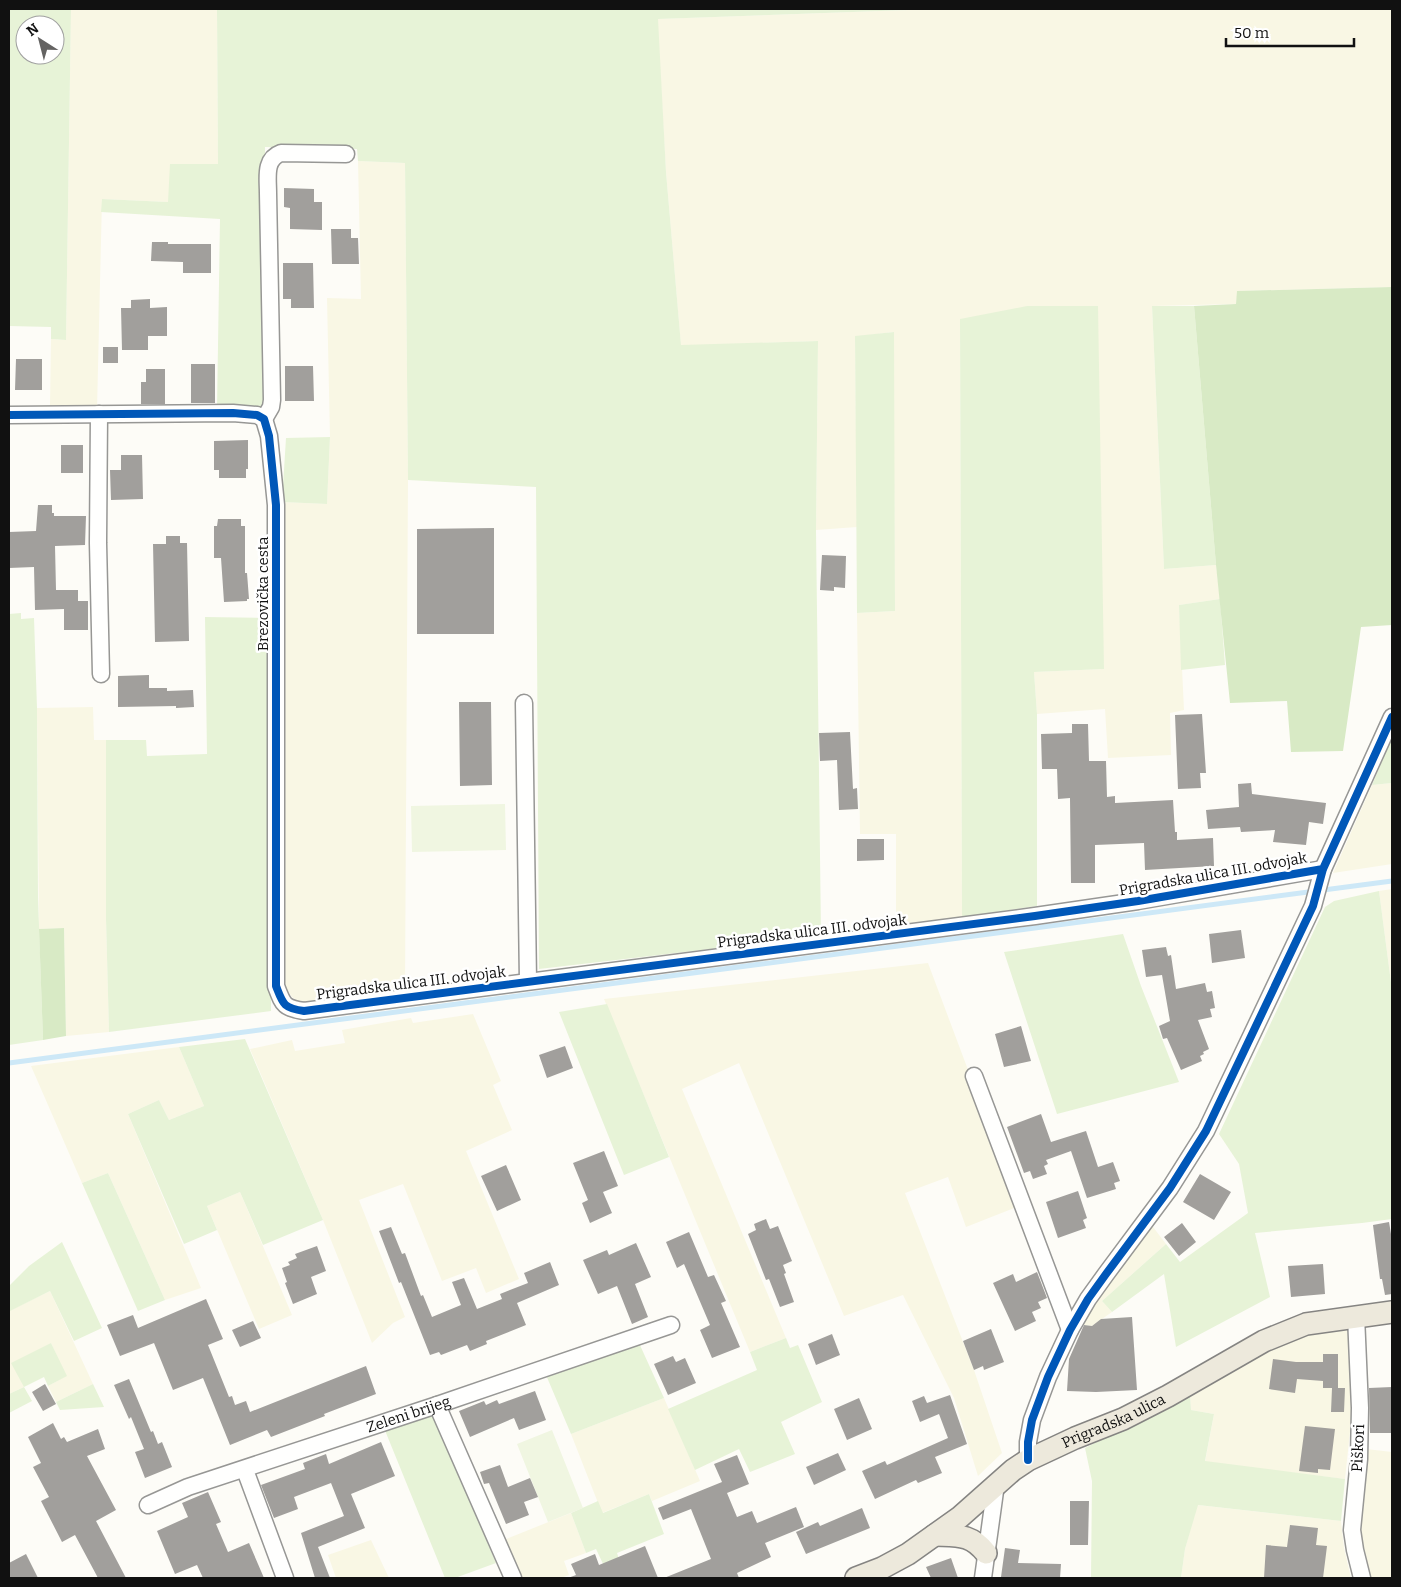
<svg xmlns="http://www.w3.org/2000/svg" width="1401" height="1587" font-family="Bitter,serif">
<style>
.farmland{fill:#f9f7e4}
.green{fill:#e7f3d7;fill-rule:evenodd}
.forest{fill:#d8eac5}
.pitch{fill:#f0f6e1}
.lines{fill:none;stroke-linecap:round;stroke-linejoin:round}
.stream{stroke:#cde8f7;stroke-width:5}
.building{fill:#a19f9c}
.minor-casing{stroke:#979795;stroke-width:19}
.major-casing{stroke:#858482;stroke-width:24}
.minor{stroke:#fffffe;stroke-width:16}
.major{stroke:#ede9dc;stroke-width:21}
.cycleway-casing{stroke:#fff;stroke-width:11}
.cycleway{stroke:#0057b8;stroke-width:8}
.labels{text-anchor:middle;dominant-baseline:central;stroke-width:5;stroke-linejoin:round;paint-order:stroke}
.street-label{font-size:15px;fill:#111;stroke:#fff}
</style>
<rect width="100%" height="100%" fill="#fdfcf7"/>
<path class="farmland" d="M71 9H217L218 165 168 202 102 199 97 410 59 411 50 406 51 339 66 340Z
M936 9H1392V287L1238 291 1236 304 1152 306 1164 569 1216 565 1220 599 1179 605 1184 710 1170 713 1171 755 1108 758 1105 709 1037 714 1034 672 1104 669 960 320 962 917 896 925V834H860L857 613 895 611 893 332 855 337 857 527 816 530 818 341 681 346 666 172 657 19Z
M358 161 405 163 408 480 405 988 307 1004 298 1002 292 997 286 988 283 979 282 502 327 504 330 437 327 298 361 299Z
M93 707 94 740H106V919L109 1032 66 1036 64 928 39 929 37 708Z
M1392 783V864L1333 873 1372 785Z
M1392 889V990L1379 891Z
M928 963 1019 1206 966 1227 948 1177 905 1193 974 1370 1002 1453 978 1476 954 1398 903 1295 844 1316 739 1063 682 1089 786 1338 750 1352 604 999Z
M473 1014 501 1081 493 1085 512 1130 466 1151 519 1279 486 1293 476 1268 442 1281 403 1184 359 1200 405 1317 393 1323 372 1343 323 1220 250 1049 292 1040 295 1051 345 1043 342 1030 411 1018 413 1023Z
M179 1047 204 1106 169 1120 159 1100 128 1114 201 1288 165 1300 108 1173 82 1183 31 1066Z
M240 1192 292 1315 259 1329 207 1206Z
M1150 1223 1166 1244 1102 1301 1112 1312 1092 1326 1083 1325 1092 1302Z
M50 1291 93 1384 56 1402 48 1386 66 1376 51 1343 24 1387 9 1394V1307L11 1310Z
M1348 1328 1352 1412 1345 1479 1205 1462 1214 1414 1191 1410 1190 1394 1259 1352 1308 1335Z
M664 1398 700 1481 652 1501 649 1494 602 1513 571 1434Z
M1366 1449 1392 1452V1578H1370L1362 1551 1358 1529Z
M1197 1505 1341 1521 1344 1548 1351 1578H1181L1185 1549Z
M571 1513 586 1553 564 1561 569 1575 561 1578H516L501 1541Z
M371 1540 389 1578H336L328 1555Z"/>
<path class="green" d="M9 9H71L66 340 51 339V327L9 326ZM25 25H55V55H25Z
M217 9H936L658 19 666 172 681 345 818 341 816 530 821 936 539 969 536 487 408 480 405 163 358 161 357 149 265 147V396L262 408 217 409 220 219 101 212 102 199 168 202 170 164H218Z
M1027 306H1098L1104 669 1034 672 1037 714V906L962 917 960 319Z
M1152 306H1194L1216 565 1164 569Z
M894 332 895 611 857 613 855 336Z
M330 437 327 504 282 502 286 438Z
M1220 599 1225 665 1181 670 1179 605Z
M21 613V619L34 618 37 708 38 897 43 1040 9 1045V614Z
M205 617 271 618V1011L109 1032 106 919V740H146L147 756 207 754Z
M1392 737V783L1372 785Z
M1379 891 1392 990V1219L1362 1223 1255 1233 1270 1297 1176 1347 1164 1274 1112 1312 1102 1301 1166 1244 1180 1262 1248 1213 1239 1164 1219 1134 1325 907 1334 901Z
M1123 934 1141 986 1179 1082 1057 1114 1004 952Z
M607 1004 669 1157 624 1175 559 1012Z
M245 1039 323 1220 263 1245 240 1192 207 1206 217 1230 184 1244 128 1114 159 1100 169 1120 204 1106 179 1047Z
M108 1173 165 1300 138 1311 82 1183Z
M62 1242 102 1328 74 1341 50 1291 10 1311 9 1307V1286L29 1266Z
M786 1338 790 1348 798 1345 822 1402 781 1422 795 1454 750 1472 739 1449 695 1470 668 1409 757 1370 750 1352Z
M51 1343 67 1376 48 1386 44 1377 24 1387 32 1401 9 1413V1394L24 1387 11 1363Z
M639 1343 664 1398 571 1434 546 1375Z
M93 1384 104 1407 60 1410 56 1402Z
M1190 1394 1191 1410 1214 1414 1205 1461 1345 1479 1341 1521 1198 1505 1185 1549 1181 1578H1091L1092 1481 1085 1448 1163 1409Z
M431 1414 439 1426 496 1563 455 1578H445L384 1428Z
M649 1494 664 1534 617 1553 620 1562 605 1568 596 1549 586 1553 571 1513 598 1501 603 1513Z"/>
<path class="forest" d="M1392 287V625L1361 627 1343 751 1291 752 1287 701 1230 703 1216 565 1194 306 1236 304 1237 291Z
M64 928 66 1036 43 1040 39 929Z"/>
<path class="pitch" d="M505 804 506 850 412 852 411 806Z
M552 1430 583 1508 548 1522 517 1444Z"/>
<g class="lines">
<path class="stream" d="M9 1063 1392 881"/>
</g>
<path class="building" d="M284 188 314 189V202H322V230L290 229V208L284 207Z
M331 229H351V238H358L359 264H332Z
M152 242H168V244H211V273H183V262L151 261Z
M283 263H313L314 308H291V299H283Z
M150 299V308L167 307V336H148V350H122L121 308H131V300Z
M103 347H118V363H103Z
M16 359H42V390H15Z
M191 364H215V403H191Z
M285 366H313L314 401H285Z
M146 369H165V404H141V382H146Z
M248 440V469H246V478H219V470H214V441Z
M61 445H83V473H61Z
M121 455H142L143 499 111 500 110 470H121Z
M38 505H52V513H54V516H86L85 545 55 546 56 590H78V601H88V630H64V609L35 610 34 567 9 568V532L36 531Z
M218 519H241V526H245V573H247L249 599H247V601L224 602 221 558H214V526H217Z
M494 528V634H417V529Z
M166 536H180V543H187L189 641 155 642 153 544H166Z
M822 555 846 556 845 588 834 587V591L820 590Z
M149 675V688H167V691L193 690 194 707 176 708V706L118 707V676Z
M459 702H491L492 785 460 786Z
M1202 714 1206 773H1200L1201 788 1178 789 1175 715Z
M1072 724H1088L1089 761H1106L1107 797 1115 796V803L1173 800 1175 832H1177V840L1213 838 1214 866 1145 870 1144 843 1095 845V883H1071L1070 798 1058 799 1057 769H1042L1041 734 1072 733Z
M850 732 853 789 857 788 858 809 839 810 837 760 820 761 819 733Z
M1251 783 1252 794 1326 803 1323 824 1309 822 1306 845 1273 842 1275 830 1241 832 1240 827 1208 829 1206 810 1239 807 1238 784Z
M857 839H884V860L857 861Z
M1241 930 1245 958 1212 963 1209 934Z
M1166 947 1168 956 1171 955 1176 989 1205 983 1207 992 1212 991 1215 1008 1210 1009 1212 1017 1198 1020 1209 1049 1203 1052 1204 1054 1200 1056 1202 1061 1181 1070 1167 1038 1163 1039 1159 1026 1170 1021 1162 975 1146 977 1142 950Z
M1021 1026 1031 1061 1004 1067 995 1034Z
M565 1046 573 1068 547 1078 539 1055Z
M1041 1114 1051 1142 1086 1131 1098 1167 1113 1162 1120 1181 1114 1183 1116 1189 1087 1198 1071 1151 1046 1160 1048 1164 1044 1166 1047 1174 1033 1179 1030 1171 1024 1173 1007 1127Z
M604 1151 618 1186 603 1192 612 1213 590 1223 582 1203 588 1200 573 1163Z
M506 1165 521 1200 497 1211 481 1176Z
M1200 1174 1231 1192 1214 1220 1183 1202Z
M1078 1191 1087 1218 1083 1220 1086 1228 1058 1238 1046 1202Z
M766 1219 770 1229 778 1226 792 1261 783 1265 786 1273 784 1274 794 1302 780 1307 769 1279 766 1280 748 1234 756 1230 754 1224Z
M1389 1222 1392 1240V1294L1385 1295 1382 1279H1380L1373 1225Z
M1182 1223 1196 1242 1179 1256 1164 1237Z
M391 1227 402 1254 405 1253 421 1296 423 1295 432 1317 461 1305 452 1282 464 1278 477 1309 502 1299 500 1294 528 1283 524 1273 550 1262 559 1285 517 1303 526 1325 486 1341 487 1344 470 1351 467 1345 441 1355 439 1352 430 1355 401 1282 399 1283 379 1231Z
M689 1232 708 1277 714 1275 726 1301 721 1303 740 1347 712 1358 700 1330 710 1325 684 1264 677 1268 666 1242Z
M636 1243 651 1277 635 1284 648 1317 632 1324 617 1286 598 1294 583 1260 607 1250 609 1255Z
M317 1246 326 1271 311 1277 317 1294 293 1304 285 1283 287 1282 282 1268 290 1265 288 1262 297 1258 295 1254Z
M1323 1264 1325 1294 1291 1297 1288 1266Z
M1037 1272 1047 1298 1038 1302 1041 1308 1032 1312 1036 1321 1015 1331 993 1283 1013 1274 1016 1282Z
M206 1299 223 1339 208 1345 229 1397 232 1396 235 1405 246 1401 250 1412 366 1366 376 1394 324 1414 325 1416 271 1437 267 1430 230 1445 203 1378 173 1390 154 1343 120 1356 107 1325 133 1315 138 1328Z
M1132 1317 1137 1390 1096 1392 1067 1391 1069 1359 1084 1325 1092 1326 1101 1319Z
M253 1321 261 1338 240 1347 232 1330Z
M991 1329 1004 1362 984 1370 983 1366 974 1370 963 1341Z
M832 1334 840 1355 816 1365 808 1344Z
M1323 1354H1338V1388H1345L1344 1412H1331L1332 1388H1323V1381L1297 1379 1295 1393 1269 1389 1273 1359 1296 1362H1323Z
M673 1356 676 1362 685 1358 696 1383 668 1395 654 1364Z
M129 1379 151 1432 153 1431 158 1444 162 1442 172 1467 145 1478 135 1452 144 1449 131 1417 129 1419 114 1385Z
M45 1384 56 1404 43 1411 32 1392Z
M1392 1387V1433H1370L1369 1388Z
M535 1391 546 1420 519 1430 514 1418 470 1437 459 1411 484 1401 486 1405 497 1400 499 1404Z
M950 1395 967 1444 935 1457 942 1473 918 1483 916 1480 875 1499 862 1471 885 1461 887 1465 948 1438 939 1414 920 1422 912 1401 924 1396 927 1403Z
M859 1398 872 1429 847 1440 834 1409Z
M53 1423 61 1439 64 1437 67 1442 98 1429 105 1449 87 1456 116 1510 96 1521 126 1578H98L75 1535 62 1542 41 1501 49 1497 33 1467 41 1463 28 1437Z
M1305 1426 1335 1429 1330 1470 1318 1469V1473L1299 1471Z
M381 1442 395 1476 351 1494 365 1528 318 1547 330 1578H315L301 1533 344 1516 331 1483 294 1497 298 1509 274 1518 261 1485 305 1469 303 1463 326 1454 329 1464Z
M838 1453 846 1470 814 1485 806 1467Z
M737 1455 749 1484 727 1493 737 1517 752 1511 757 1523 796 1507 804 1527 765 1543 771 1557 737 1573 739 1578H664L711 1559 691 1509 663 1520 658 1508 722 1482 714 1464Z
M500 1465 508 1487 530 1478 538 1497 524 1502 529 1515 506 1524 489 1483 484 1484 480 1472Z
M208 1492 221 1522 216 1524 228 1552 249 1543 264 1578H203L197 1565 175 1574 157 1531 188 1517 182 1503Z
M1070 1501H1089L1088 1545H1070Z
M862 1508 870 1528 806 1554 796 1532 818 1522 820 1526Z
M1290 1525 1318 1528 1316 1545 1327 1546 1323 1578H1264L1266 1545 1287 1547Z
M645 1546 658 1578H568L576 1575 571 1564 595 1554 599 1565Z
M1005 1548 1020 1550 1018 1563 1061 1564 1060 1578 1001 1577Z
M26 1554 38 1578H9V1563Z
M951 1558 958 1578H931L926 1567Z"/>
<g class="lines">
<defs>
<g id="minor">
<path d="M99 414 98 543 101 674"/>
<path d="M9 415 233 413 257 415 264 419 269 436 276 505V986C283 1004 283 1008 304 1011L1035 916 1138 901 1323 869"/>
<path d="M264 419 271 407 272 400 268 193C268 178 264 159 281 153L346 154"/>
<path d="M524 703 528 981"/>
<path d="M974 1076 1070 1330"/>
<path d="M1356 1316 1360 1408 1359 1459 1352 1530 1355 1550 1362 1578"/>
<path d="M437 1405 513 1578"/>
<path d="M1028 1460V1442L1032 1420 1048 1377 1070 1330 1088 1299 1106 1274 1170 1188 1206 1131 1313 906 1323 869 1392 717"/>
<path d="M245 1470 285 1578"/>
<path id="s1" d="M148 1505 188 1487 437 1405 671 1325"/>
<path d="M983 1578 996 1484"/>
</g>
<g id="major">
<path d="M935 1535C959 1536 971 1534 986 1553"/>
<path id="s2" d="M856 1578 882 1568 908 1554 960 1517 1013 1470 1028 1460 1075 1438 1123 1419 1168 1396 1264 1341 1306 1324 1392 1312"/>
</g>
</defs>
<use href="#minor" class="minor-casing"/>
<use href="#major" class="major-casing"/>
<use href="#minor" class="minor"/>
<use href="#major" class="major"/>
<defs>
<path id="cycleway" d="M9 415 233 413 257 415 264 419 269 436 276 505V986C283 1004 283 1008 304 1011L1035 916 1138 901 1323 869
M1028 1460V1442L1032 1420 1048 1377 1070 1330 1088 1299 1106 1274 1170 1188 1206 1131 1313 906 1323 869 1392 717"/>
</defs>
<use href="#cycleway" class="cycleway-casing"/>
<use href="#cycleway" class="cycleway"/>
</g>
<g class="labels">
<g class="street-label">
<text transform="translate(263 594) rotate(-90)">Brezovička cesta</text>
<text transform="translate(1213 874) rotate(-10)">Prigradska ulica III. odvojak</text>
<text transform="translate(812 931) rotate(-7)">Prigradska ulica III. odvojak</text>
<text transform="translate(411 983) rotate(-7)">Prigradska ulica III. odvojak</text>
<text stroke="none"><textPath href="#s1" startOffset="276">Zeleni brijeg</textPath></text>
<text stroke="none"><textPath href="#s2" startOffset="304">Prigradska ulica</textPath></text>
<text transform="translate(1358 1448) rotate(-87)">Piškori</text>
</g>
</g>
<rect width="1401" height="1587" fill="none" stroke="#111111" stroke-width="20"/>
<g transform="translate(40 40) rotate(324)"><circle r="24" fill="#ffffff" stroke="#a0a0a0"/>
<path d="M0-4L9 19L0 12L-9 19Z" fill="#646362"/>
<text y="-8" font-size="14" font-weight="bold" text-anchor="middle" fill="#111111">N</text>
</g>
<path d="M1226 38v8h128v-8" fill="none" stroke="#111111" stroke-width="2.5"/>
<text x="1234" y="38" font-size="15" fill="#111111" stroke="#ffffff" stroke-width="4" paint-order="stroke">50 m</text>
</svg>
